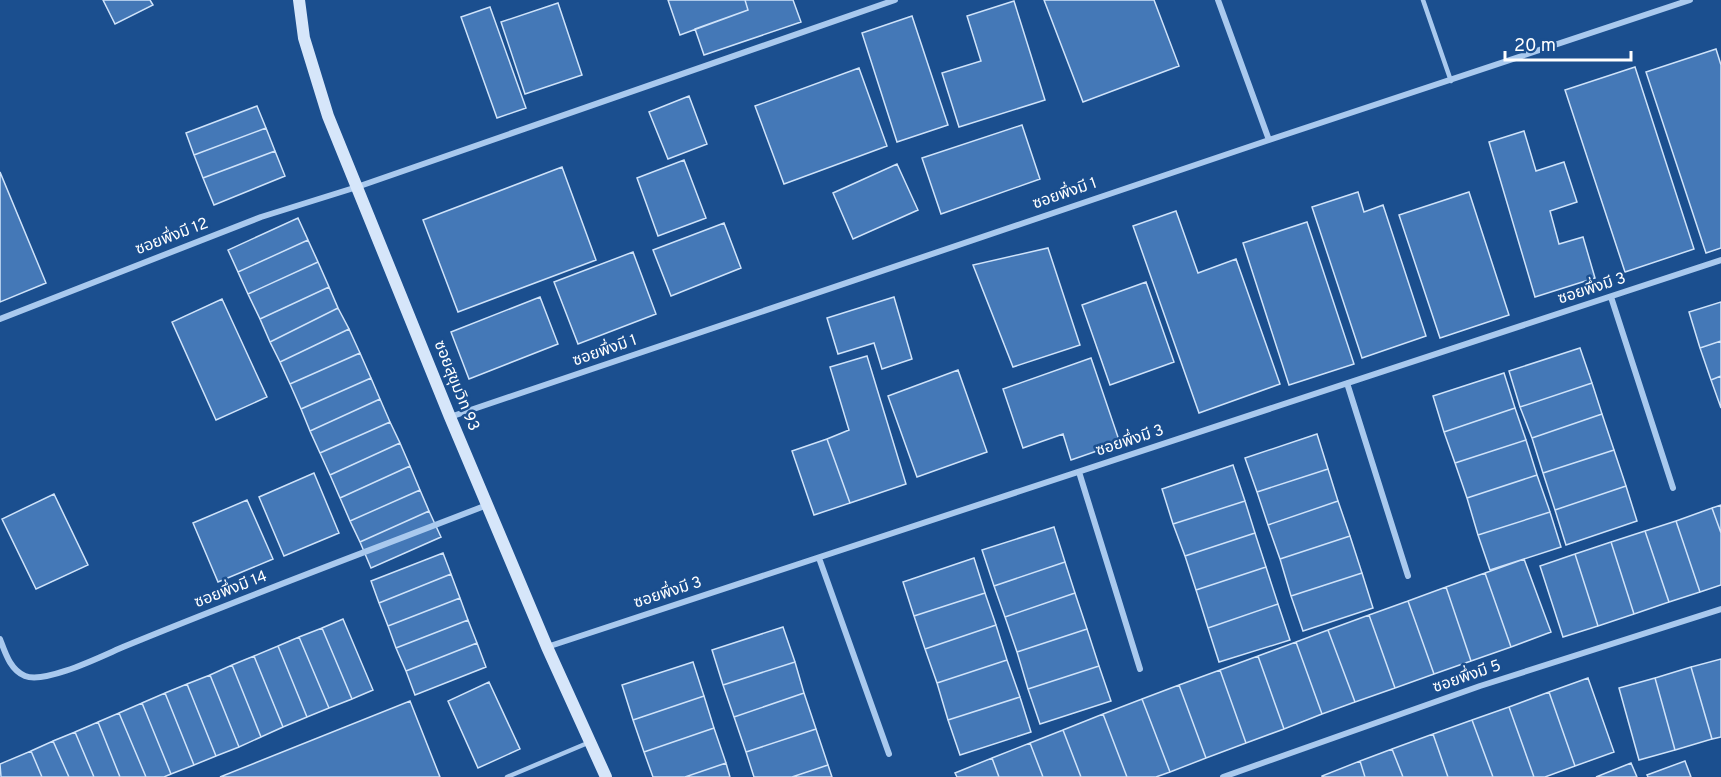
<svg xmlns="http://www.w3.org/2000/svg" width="1721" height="777" font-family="Overpass,'Noto Sans Thai',sans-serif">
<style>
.building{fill:#4478b7;stroke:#cfe3fa;stroke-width:1.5}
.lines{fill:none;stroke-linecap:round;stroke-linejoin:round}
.lane{stroke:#a9c9ee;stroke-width:4.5}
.street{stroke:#a9c9ee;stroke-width:6}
.secondary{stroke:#d6e6fa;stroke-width:12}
.labels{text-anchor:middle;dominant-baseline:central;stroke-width:5;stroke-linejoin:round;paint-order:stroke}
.street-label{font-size:16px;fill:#fff;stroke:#1b4f8f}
</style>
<rect width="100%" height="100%" fill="#1b4f8f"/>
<path class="building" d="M103 0H150L153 5 115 24Z
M668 0H745L748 10 680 35Z
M745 0H793L801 22 704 55 695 29 748 10Z
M1044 0H1154L1179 66 1083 102Z
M1014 1 1045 100 959 127 942 73 981 61 967 16Z
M558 3 582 75 525 94 501 22Z
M490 7 526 108 497 118 461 17Z
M912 16 948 125 897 142 862 33Z
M1716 49 1721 65V248L1706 253 1646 72Z
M1635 67 1694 249 1625 272 1565 90Z
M859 68 887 146 784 184 755 106Z
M689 96 707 144 668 159 649 112Z
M257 106 266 128 194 155 186 133Z
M1022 125 1040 179 941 214 922 158Z
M266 128 275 151 203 178 194 155Z
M1524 131 1536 171 1564 162 1577 202 1550 211 1559 244 1583 237 1595 278 1535 297 1489 142Z
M275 151 285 176 214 205 203 178Z
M684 160 706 218 658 236 637 178Z
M897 164 918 210 853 239 833 193Z
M562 167 596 260 458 312 423 220Z
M0 172 46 283 0 302Z
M1358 192 1364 212 1383 205 1426 336 1362 358 1312 207Z
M1469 192 1509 315 1440 338 1399 215Z
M1176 211 1198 273 1236 259 1280 384 1199 413 1133 226Z
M298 218 308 240 238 272 228 250Z
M1307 222 1354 364 1289 385 1243 243Z
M724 223 741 268 671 296 653 250Z
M308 240 318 262 248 294 238 272Z
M1048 248 1080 345 1013 367 973 265Z
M633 252 656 314 578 344 554 282Z
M318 262 329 287 260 319 248 294Z
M1146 282 1174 362 1110 385 1082 305Z
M329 287 338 308 270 342 260 319Z
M540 297 558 344 469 379 451 332Z
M894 297 912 359 882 369 874 343 838 354 827 318Z
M222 299 267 397 216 420 172 322Z
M1721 302V341L1700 348 1689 312Z
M338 308 349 329 280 362 270 342Z
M349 329 360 353 290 384 280 362Z
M1721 341V376L1711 380 1700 348Z
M1580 348 1592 383 1520 407 1509 371Z
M360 353 371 378 301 409 290 384Z
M867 356 906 484 850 503 827 439 849 430 830 367Z
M1091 358 1120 443 1071 460 1063 434 1023 448 1003 389Z
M958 370 987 452 917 477 888 396Z
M1504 373 1515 408 1444 432 1433 396Z
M1721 376V408L1711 380Z
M371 378 380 399 310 431 301 409Z
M1592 383 1602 414 1532 438 1520 407Z
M380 399 390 422 320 453 310 431Z
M1515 408 1526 440 1455 463 1444 432Z
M1602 414 1614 450 1543 473 1532 438Z
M390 422 400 443 330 475 320 453Z
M1317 434 1328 469 1257 492 1245 458Z
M827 439 850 503 814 515 792 451Z
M1526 440 1537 475 1467 498 1455 463Z
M400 443 410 466 340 498 330 475Z
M1614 450 1626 486 1555 510 1543 473Z
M1233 465 1245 501 1173 524 1162 489Z
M410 466 420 490 350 521 340 498Z
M1328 469 1338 501 1268 525 1257 492Z
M314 473 339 533 284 556 259 497Z
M1537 475 1550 512 1478 535 1467 498Z
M1626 486 1637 521 1566 545 1555 510Z
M420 490 429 511 360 542 350 521Z
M54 494 88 565 36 589 2 519Z
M247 500 273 559 218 582 193 523Z
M1245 501 1255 533 1185 556 1173 524Z
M1338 501 1350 536 1280 559 1268 525Z
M1721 505V533L1712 508Z
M1712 508 1721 533V585L1700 592 1676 521Z
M429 511 441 537 371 568 360 542Z
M1550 512 1561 547 1490 570 1478 535Z
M1676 521 1700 592 1669 602 1645 531Z
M1054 527 1065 562 994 586 982 550Z
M1645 531 1669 602 1634 614 1611 542Z
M1255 533 1266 567 1196 590 1185 556Z
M1350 536 1362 573 1291 596 1280 559Z
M1611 542 1634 614 1598 626 1575 554Z
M443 553 451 574 379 603 371 581Z
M1575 554 1598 626 1563 637 1540 566Z
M974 558 985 593 914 616 903 582Z
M1524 559 1551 632 1511 647 1485 573Z
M1065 562 1075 593 1005 617 994 586Z
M1266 567 1278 604 1208 628 1196 590Z
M1362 573 1373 608 1303 631 1291 596Z
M1485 573 1511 647 1471 661 1446 587Z
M451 574 460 598 388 626 379 603Z
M1446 587 1471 661 1434 674 1408 601Z
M985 593 996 625 925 649 914 616Z
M1075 593 1087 629 1017 652 1005 617Z
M460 598 468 620 396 648 388 626Z
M1408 601 1434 674 1395 688 1369 615Z
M1278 604 1290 640 1219 662 1208 628Z
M1369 615 1395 688 1355 702 1328 630Z
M343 619 373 690 352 699 322 628Z
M468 620 477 643 406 671 396 648Z
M996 625 1007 660 937 683 925 649Z
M783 627 795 662 723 685 712 650Z
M322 628 352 699 329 708 299 637Z
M1087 629 1099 666 1028 689 1017 652Z
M1328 630 1355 702 1322 714 1296 642Z
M299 637 329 708 307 717 278 646Z
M1296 642 1322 714 1284 729 1258 656Z
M477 643 486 667 415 695 406 671Z
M278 646 307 717 283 727 254 656Z
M254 656 283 727 261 737 232 665Z
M1258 656 1284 729 1246 743 1220 670Z
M1721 659V737L1712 739 1691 667Z
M1007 660 1020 697 948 720 937 683Z
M693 662 704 696 633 720 622 685Z
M795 662 804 693 734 717 723 685Z
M232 665 261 737 239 747 210 675Z
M1099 666 1111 701 1040 724 1028 689Z
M1691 667 1712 739 1675 750 1655 678Z
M1220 670 1246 743 1206 758 1179 685Z
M210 675 239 747 216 756 187 684Z
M1588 678 1614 752 1575 766 1549 692Z
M1655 678 1675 750 1639 760 1619 688Z
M489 682 520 749 478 768 448 701Z
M187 684 216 756 194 765 165 693Z
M1179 685 1206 758 1170 772 1142 699Z
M1549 692 1575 766 1545 777H1534L1509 707Z
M165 693 194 765 171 774 142 703Z
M804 693 816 729 746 752 734 717Z
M704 696 714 728 644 752 633 720Z
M1020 697 1031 732 960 755 948 720Z
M1142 699 1170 772 1156 777H1127L1103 714Z
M410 701 440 777H220Z
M142 703 171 774 164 777H146L119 713Z
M1509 707 1534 777H1493L1472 720Z
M119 713 146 777H120L98 722Z
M1103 714 1127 777H1081L1063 730Z
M1472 720 1493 777H1448L1433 734Z
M98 722 120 777H94L75 732Z
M714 728 726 763 685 777H653L644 752Z
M816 729 828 765 792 777H754L746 752Z
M1063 730 1081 777H1043L1030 743Z
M75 732 94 777H69L53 741Z
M1433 734 1448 777H1403L1392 749Z
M53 741 69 777H42L31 751Z
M1030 743 1043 777H999L992 758Z
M1392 749 1403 777H1365L1360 761Z
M31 751 42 777H1L0 764Z
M992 758 999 777H957L955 773Z
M1360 761 1365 777H1322V776Z
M1685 761 1691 777H1648L1647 775Z
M726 763 730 777H685Z
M1631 763 1637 777H1596Z
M828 765 832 777H792Z"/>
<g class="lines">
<path class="lane" d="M1423 0 1451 81
M507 777 590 742"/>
<path class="street" d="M1218 0 1269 140
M1611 297 1673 488
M0 319 261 217 357 187 895 0
M1347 383 1408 576
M450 417 1269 140 1690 0
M1079 472 1140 669
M819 558 889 754
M0 639C5 652 10 670 25 676 46 684 102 656 123 647 244 597 366 552 487 505
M547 647 1721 260
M1223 777 1480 686 1721 609"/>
<path class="secondary" d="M299 0 304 38 328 116 450 417 547 647 606 777"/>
</g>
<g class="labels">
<g class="street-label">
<text transform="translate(1065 194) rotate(-19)">ซอยพึ่งมี 1</text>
<text transform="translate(172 237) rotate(-21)">ซอยพึ่งมี 12</text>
<text transform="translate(1592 289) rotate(-18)">ซอยพึ่งมี 3</text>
<text transform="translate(605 351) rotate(-19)">ซอยพึ่งมี 1</text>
<text transform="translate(456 386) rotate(68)">ซอยสุขุมวิท 93</text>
<text transform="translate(1130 441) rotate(-18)">ซอยพึ่งมี 3</text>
<text transform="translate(231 590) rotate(-21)">ซอยพึ่งมี 14</text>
<text transform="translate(668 593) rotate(-18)">ซอยพึ่งมี 3</text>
<text transform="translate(1467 677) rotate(-19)">ซอยพึ่งมี 5</text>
</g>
</g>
<path d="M1505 51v9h126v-9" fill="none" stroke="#ffffff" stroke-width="3"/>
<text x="1514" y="51" font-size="18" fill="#ffffff" stroke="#1b4f8f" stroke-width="4.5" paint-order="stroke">20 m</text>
</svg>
